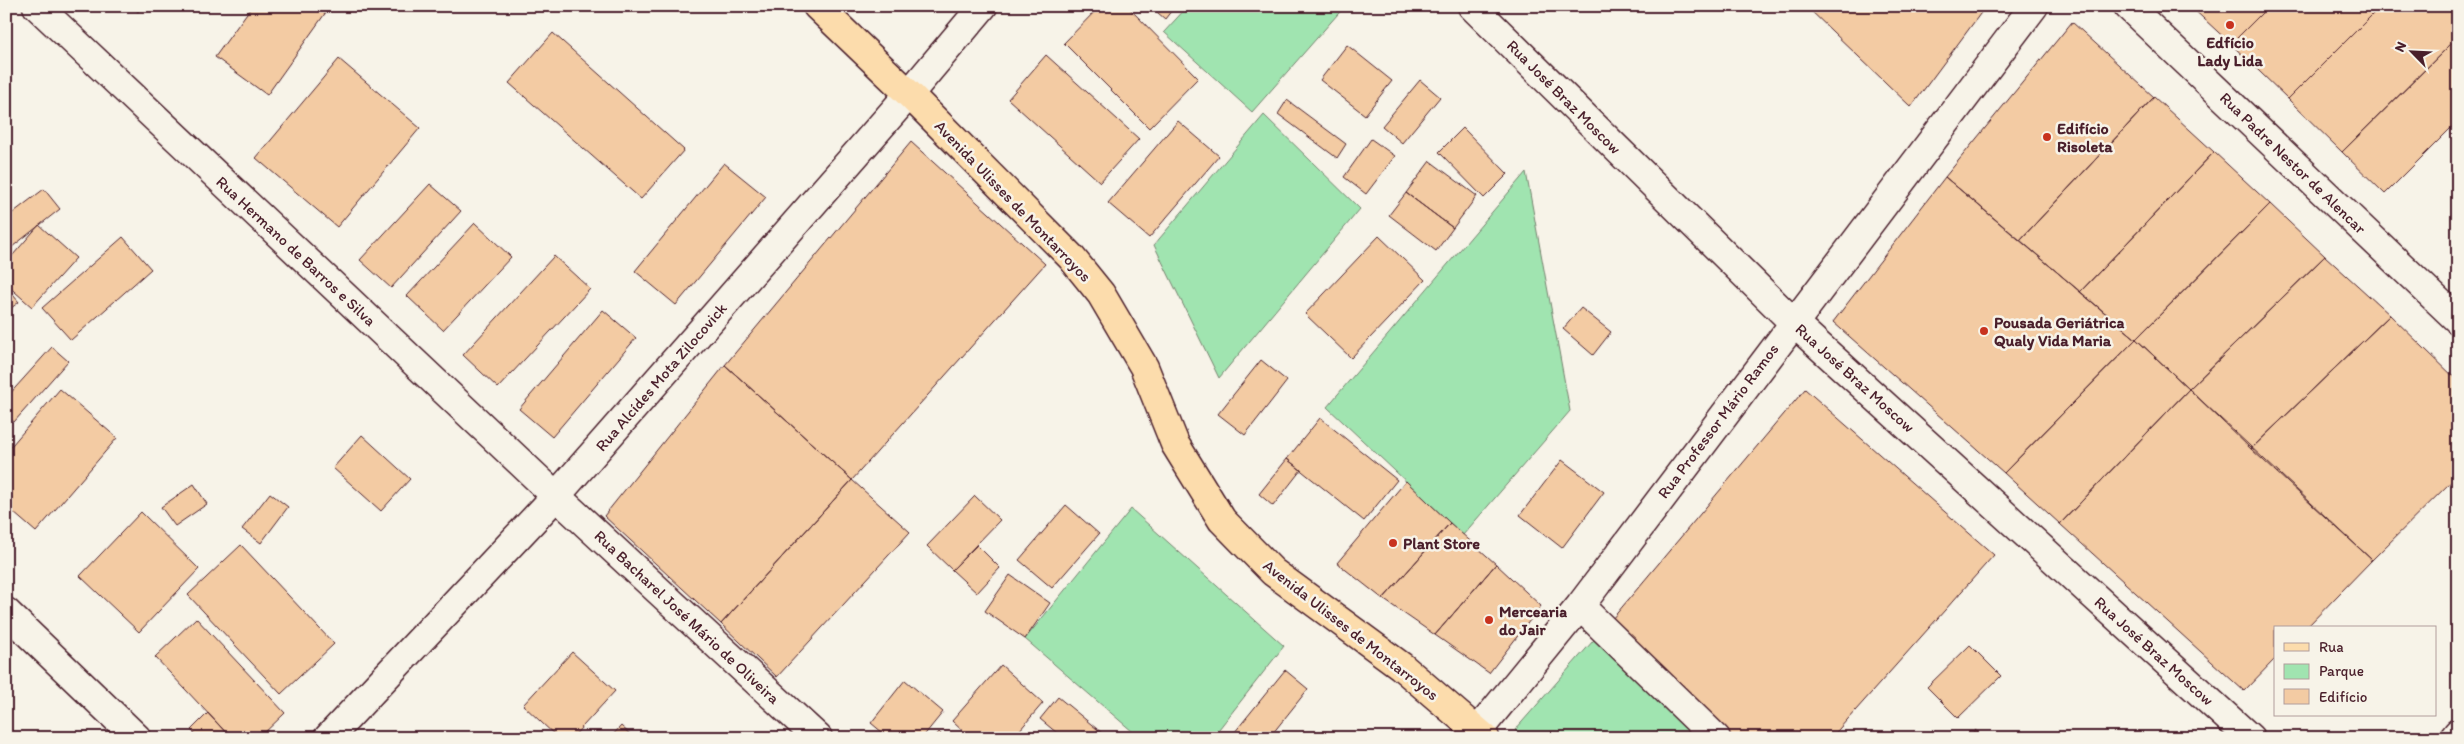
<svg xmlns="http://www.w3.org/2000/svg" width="2464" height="744" font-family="Itim,sans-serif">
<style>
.green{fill:#a0e4b0;stroke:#75826e}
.building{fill:#f3cba3;stroke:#4a1f2b}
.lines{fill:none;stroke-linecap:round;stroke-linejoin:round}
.minor-casing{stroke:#4a1f2b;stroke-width:31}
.major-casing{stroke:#4a1f2b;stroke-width:31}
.minor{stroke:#f7f3e8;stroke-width:28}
.major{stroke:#fcdcac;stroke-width:28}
.poi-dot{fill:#c8321e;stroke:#f7f3e8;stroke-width:2}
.labels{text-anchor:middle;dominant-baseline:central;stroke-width:5;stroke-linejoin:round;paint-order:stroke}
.poi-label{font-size:16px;font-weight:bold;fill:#4a1f2b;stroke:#f7f3e8;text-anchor:start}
.street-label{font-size:16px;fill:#4a1f2b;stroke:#f7f3e8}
</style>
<rect width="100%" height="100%" fill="#f7f3e8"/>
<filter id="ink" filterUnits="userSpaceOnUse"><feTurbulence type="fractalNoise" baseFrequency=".02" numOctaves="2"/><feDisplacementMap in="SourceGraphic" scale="10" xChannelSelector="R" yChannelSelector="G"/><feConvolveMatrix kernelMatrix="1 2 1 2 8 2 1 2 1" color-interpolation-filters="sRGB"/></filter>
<g filter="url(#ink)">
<path class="green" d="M1188 6H1345L1252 112 1164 32Z
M1264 115 1360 209 1219 378 1154 245Z
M1526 172 1570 411 1463 535 1327 407Z
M1131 509 1284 646 1212 738H1140L1025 639Z
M1607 625 1734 738H1524L1515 730Z"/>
<path class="building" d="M131 6H143L138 12Z
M252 6H326L329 8 267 95 215 57Z
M1100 6H1127L1198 78 1149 128 1064 43Z
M1150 6H1175L1165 19Z
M1806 6H1986L1911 107Z
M2190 6H2269L2231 44Z
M2269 6H2381L2288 99 2231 44Z
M2381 6H2450L2458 13V37L2342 152 2288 99Z
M2072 22 2154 97 2020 240 1945 177Z
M553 33 684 150 641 199 509 83Z
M2458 37V121L2385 194 2342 152Z
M1347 45 1392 81 1365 115 1320 80Z
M1046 55 1139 139 1100 182 1008 99Z
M339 59 420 128 337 227 256 158Z
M1420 80 1440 97 1402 143 1382 126Z
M2154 97 2214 152 2080 292 2020 240Z
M1287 100 1346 144 1337 158 1278 114Z
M1178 121 1219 156 1149 238 1108 203Z
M1463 128 1508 174 1484 198 1439 152Z
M1371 139 1395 156 1366 194 1344 177Z
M911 142 1045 264 852 480 725 365Z
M2214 152 2270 204 2136 339 2080 292Z
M1430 161 1477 196 1453 228 1406 193Z
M724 163 766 197 676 305 635 271Z
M1945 177 2136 339 2004 473 1833 322Z
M430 184 461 211 391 288 360 260Z
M44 189 60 209 12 247 6 240V218Z
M1406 193 1453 228 1436 251 1389 215Z
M2270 204 2325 256 2189 389 2136 339Z
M475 223 511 257 443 330 407 296Z
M39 225 76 258 32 307 6 284V263Z
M1379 236 1425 280 1351 358 1305 314Z
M123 237 151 269 71 340 42 308Z
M554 256 590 289 498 388 463 355Z
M2325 256 2390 315 2251 449 2189 389Z
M6 287 19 302 6 312Z
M1581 308 1611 332 1593 355 1563 329Z
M603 310 636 338 552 437 519 409Z
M2390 315 2458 381V475L2372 560 2251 449Z
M2136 339 2189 389 2060 524 2004 473Z
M52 347 68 361 14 422 6 415V398Z
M1261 360 1287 381 1245 435 1218 414Z
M725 365 852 480 721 624 604 516Z
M60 389 117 438 36 532 6 506V452Z
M1805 389 1994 555 1831 738H1734L1607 625Z
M2189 389 2372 560 2306 628H2275V659L2244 691 2060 524Z
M1320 418 1397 480 1364 521 1287 459Z
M362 435 410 479 381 511 333 468Z
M1287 459 1301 470 1273 506 1259 494Z
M1562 460 1604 492 1562 548 1520 515Z
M852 480 910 532 777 677 721 624Z
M1406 481 1450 523 1383 599 1337 563Z
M194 484 207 504 175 526 161 507Z
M270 493 288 507 261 543 242 529Z
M975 496 1000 520 952 570 927 546Z
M1066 505 1099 534 1052 588 1019 560Z
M141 512 199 569 139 632 80 576Z
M1450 523 1496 564 1435 635 1383 599Z
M241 545 334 644 281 694 188 595Z
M977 545 1000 568 977 593 952 570Z
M1496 564 1541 606 1489 673 1435 635Z
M1010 575 1050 603 1025 639 985 611Z
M196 618 285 713 259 738H231L155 657Z
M1970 645 2001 676 1958 718 1927 687Z
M572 652 615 691 572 738H558L523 705Z
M1001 665 1043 703 1013 738H970L952 721Z
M1285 670 1308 689 1269 738H1230Z
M905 680 943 712 922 738H889L871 723Z
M1058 697 1108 738H1063L1040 719Z
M208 713 231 738H199L191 730Z
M621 726 634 738H610Z
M1975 730 1984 738H1968Z
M939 732 945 738H934Z"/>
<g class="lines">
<defs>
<path id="minor" d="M37 6 556 496 818 738
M1472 6 1793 322 2250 738
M2128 6 2458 320
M1580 606 1716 738
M6 612 137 738
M328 738 556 496 909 94 983 6
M1472 738 1580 606 2034 6
M2454 738 2458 733"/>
<path id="major" d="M817 6 909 94 1071 257 1101 294 1144 367 1175 444 1222 520 1273 572 1401 666 1485 738"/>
</defs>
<use href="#minor" class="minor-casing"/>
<use href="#major" class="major-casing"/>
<use href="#minor" class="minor"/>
<use href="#major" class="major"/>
</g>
</g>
<g class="poi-dot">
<circle cx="2230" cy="25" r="5"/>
<circle cx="2047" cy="137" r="5"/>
<circle cx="1984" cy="331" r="5"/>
<circle cx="1393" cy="543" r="5"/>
<circle cx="1489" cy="620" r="5"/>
</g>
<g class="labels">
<g class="poi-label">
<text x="2230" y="42" text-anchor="middle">Edfício<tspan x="2230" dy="18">Lady Lida</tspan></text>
<text x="2057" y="128">Edifício<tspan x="2057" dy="18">Risoleta</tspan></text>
<text x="1994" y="322">Pousada Geriátrica<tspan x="1994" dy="18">Qualy Vida Maria</tspan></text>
<text x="1403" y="543">Plant Store</text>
<text x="1499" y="611">Mercearia<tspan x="1499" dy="18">do Jair</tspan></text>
</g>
<g class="street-label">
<text transform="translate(1564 97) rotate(45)">Rua José Braz Moscow</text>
<text transform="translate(2293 163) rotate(44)">Rua Padre Nestor de Alencar</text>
<text transform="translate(1013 201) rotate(46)">Avenida Ulisses de Montarroyos</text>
<text transform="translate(296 251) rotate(43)">Rua Hermano de Barros e Silva</text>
<text transform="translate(661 377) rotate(-49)">Rua Alcídes Mota Zilocovick</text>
<text transform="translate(1855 378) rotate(42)">Rua José Braz Moscow</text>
<text transform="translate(1718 421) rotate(-53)">Rua Professor Mário Ramos</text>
<text transform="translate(687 617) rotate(43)">Rua Bacharel José Mário de Oliveira</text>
<text transform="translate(1351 630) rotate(38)">Avenida Ulisses de Montarroyos</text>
<text transform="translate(2154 651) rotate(42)">Rua José Braz Moscow</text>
</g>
</g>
<rect width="2464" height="744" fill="none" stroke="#f7f3e8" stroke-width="25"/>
<rect x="12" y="12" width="2439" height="719" fill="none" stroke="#4a1f2b" stroke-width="2" filter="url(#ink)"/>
<rect x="2274" y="626" width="162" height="90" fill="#f7f3e8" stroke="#b29e9c"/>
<rect x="2284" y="643" width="25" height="8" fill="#fcdcac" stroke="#b29e9c"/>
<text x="2319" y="652" font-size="15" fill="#4a1f2b">Rua</text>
<rect x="2284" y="664" width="25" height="15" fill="#a0e4b0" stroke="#b29e9c"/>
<text x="2319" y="676" font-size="15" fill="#4a1f2b">Parque</text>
<rect x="2284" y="689" width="25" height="15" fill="#f3cba3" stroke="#b29e9c"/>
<text x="2319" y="702" font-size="15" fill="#4a1f2b">Edifício</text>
<g transform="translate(2412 52) rotate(294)" stroke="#f7f3e8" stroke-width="4" paint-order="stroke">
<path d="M0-4L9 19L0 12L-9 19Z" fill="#4a1f2b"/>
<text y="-8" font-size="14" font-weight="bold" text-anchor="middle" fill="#4a1f2b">N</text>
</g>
</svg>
